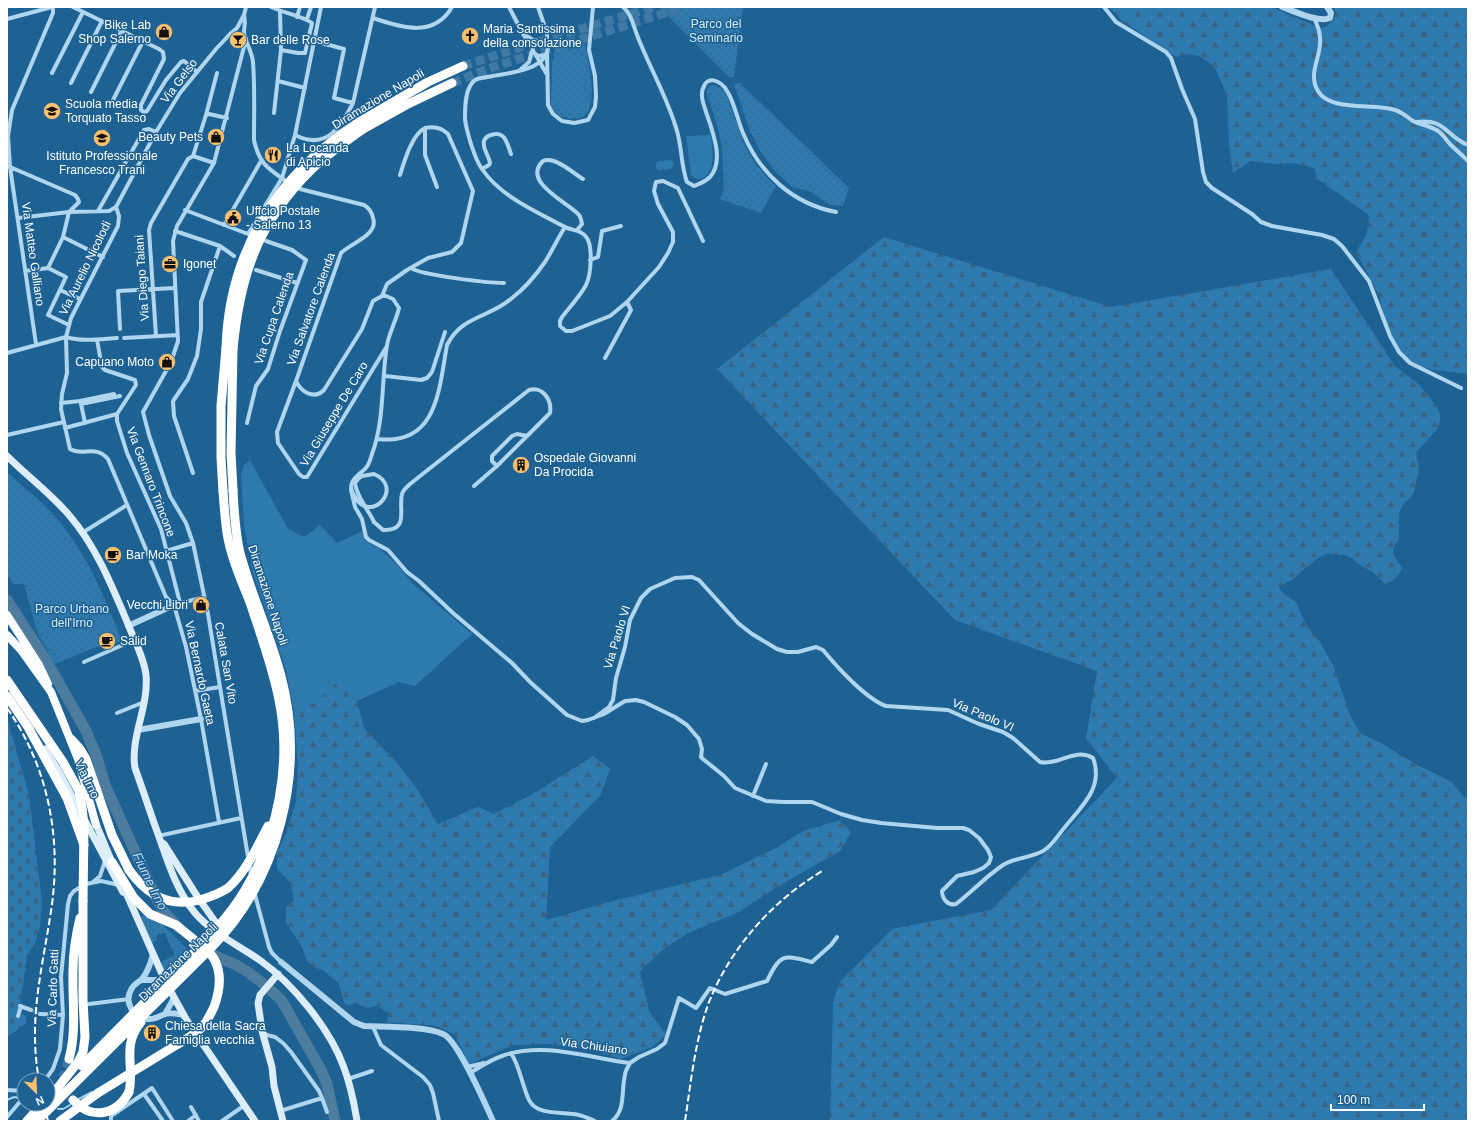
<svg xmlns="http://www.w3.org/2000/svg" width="1475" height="1128" font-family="Helvetica,sans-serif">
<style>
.grass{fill:#2e7aaf}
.forest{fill:url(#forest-firs)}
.cemetery{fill:url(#cemetery-stones)}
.park{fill:url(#park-dots)}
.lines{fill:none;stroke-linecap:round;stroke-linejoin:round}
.stream{stroke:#a3d1f0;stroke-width:2}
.river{stroke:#4d7c9f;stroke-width:11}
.minor-tunnel{stroke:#4079a3;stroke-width:4;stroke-dasharray:4 2;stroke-linecap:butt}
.motorway-tunnel{stroke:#4079a3;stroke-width:9;stroke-dasharray:9 4.5;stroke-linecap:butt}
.minor{stroke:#b0d5ee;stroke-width:4}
.tertiary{stroke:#b0d5ee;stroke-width:6}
.secondary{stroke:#ddeefa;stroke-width:7}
.trunk{stroke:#fbfdff;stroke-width:8}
.motorway{stroke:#fff;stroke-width:9}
.rail{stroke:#fff;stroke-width:2;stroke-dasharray:7 3;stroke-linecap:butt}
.minor-bridge{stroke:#b0d5ee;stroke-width:4}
.motorway-bridge{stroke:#fff;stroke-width:9}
.labels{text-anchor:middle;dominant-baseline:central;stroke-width:3;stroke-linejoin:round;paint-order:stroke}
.park-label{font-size:12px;fill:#d6ebfa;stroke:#1e6193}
.poi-label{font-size:12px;fill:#fff;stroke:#1e6193;text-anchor:start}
.street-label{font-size:12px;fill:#fff;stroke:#1e6193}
.water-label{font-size:13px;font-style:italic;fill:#bcdef5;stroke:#1e6193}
</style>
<defs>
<pattern id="forest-firs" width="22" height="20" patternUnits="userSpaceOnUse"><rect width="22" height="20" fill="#2e7aaf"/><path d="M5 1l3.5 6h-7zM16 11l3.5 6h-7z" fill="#3d637e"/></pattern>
<pattern id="cemetery-stones" width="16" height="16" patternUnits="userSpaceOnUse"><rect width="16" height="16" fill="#2e7aaf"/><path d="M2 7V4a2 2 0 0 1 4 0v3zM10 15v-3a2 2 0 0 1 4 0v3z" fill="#3d637e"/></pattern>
<pattern id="park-dots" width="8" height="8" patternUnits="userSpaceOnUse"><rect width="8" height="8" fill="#2e7aaf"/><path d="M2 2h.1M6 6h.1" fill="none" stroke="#3d637e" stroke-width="1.8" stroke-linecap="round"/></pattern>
</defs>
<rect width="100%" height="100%" fill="#1e6193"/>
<path class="grass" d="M711 135C712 148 717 171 703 178 698 180 695 179 691 175L686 136Z
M671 160 674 164 671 169 658 170 656 168V164L658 161Z
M250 460 288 529 304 537 320 525 337 543 363 531 365 541 380 549 397 565 413 584 472 634 415 686 399 682 357 701 341 679 316 703 294 711 286 670 253 573 244 525 241 476 244 465Z"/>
<path class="forest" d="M1109 7H1271L1320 28C1330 26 1339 18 1334 7H1468V374C1450 371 1427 372 1411 362 1397 354 1388 327 1383 312 1381 306 1381 299 1378 294 1372 280 1364 266 1356 253L1367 233 1369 215 1316 178 1315 168 1292 163 1276 164 1250 161 1233 173 1229 144 1227 96 1217 72 1213 65 1199 56 1189 54 1176 57 1121 20Z
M884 237 1111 307 1331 269 1395 366 1417 383 1437 406 1440 414V422L1437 429 1416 453 1419 469 1414 493 1402 506 1399 514V539L1394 546 1393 554 1402 568C1398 577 1394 581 1385 584L1373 572 1358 564 1352 558 1344 555 1327 554 1321 556 1305 568 1293 579 1280 586 1279 588 1285 595 1296 602 1306 625 1320 642 1333 665 1350 715 1360 733 1381 743 1417 765 1446 779 1453 783 1463 796 1468 799V1121H830L833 1003 839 983 892 929 991 910 1117 778 1086 738 1097 671 955 620 717 369Z
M341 678 357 701 364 728 396 762 415 786 438 824 478 807 494 814 531 795 593 756 610 769 600 796 550 847 546 920 605 903 720 875 776 848 803 831 840 820 851 832 840 851 777 887 739 912 688 933 661 951 640 971 649 1011 666 1035 652 1047 621 1059 592 1050 548 1044 513 1045 469 1064 455 1035 437 1026 387 1022 389 1013 377 1006 368 1008 354 1003 349 1006 344 1003 339 984 323 970 313 967 307 961 301 945 286 923V907L294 900 290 882 277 870V852L285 837 296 802 298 767 294 711 316 703Z"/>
<path class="cemetery" d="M7 718 29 795 42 902 40 926 35 943 27 956 19 1011 26 1017V1024C19 1026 15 1034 7 1036Z"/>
<path class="park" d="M659 7H743L734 77H729Z
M585 44C588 62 604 120 573 119 563 119 556 114 551 106L552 63 555 50Z
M740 83 849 188 843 206 830 205 809 191 792 187 775 171 760 151 749 129 734 84Z
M712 85 718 86 726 93 745 146 755 163 769 180 776 186 761 213 720 199 724 189 722 147 718 128 706 91 709 86Z
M7 472C19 483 32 493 44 505 82 542 103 592 122 641L116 643 114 640 55 664 37 632 24 584H13L7 574Z
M143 914 160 922 187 949 165 972 161 962 175 955 164 932 156 936 157 940 152 943 141 918Z"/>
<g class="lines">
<path class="stream" d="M7 1100 14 1097 23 1099
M77 1100 92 1092
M58 1109H63L70 1105"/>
<path class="river" d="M7 600 46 660 86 731 97 757 105 785 151 887 163 911 179 928
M207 951C218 959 227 960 238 966 254 975 269 988 282 1001L321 1070 327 1084 335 1121"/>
<path class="minor-tunnel" d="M31 1010 40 1014"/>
<path class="motorway-tunnel" d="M463 66 515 49 654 7
M452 83 493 67 684 7
M69 1059C63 1076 58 1086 73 1100"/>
<path class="minor" d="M73 7 159 49 163 52 164 59 141 105V110L144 112 147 111 166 80 181 62 184 61 197 72
M271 7C284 13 303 16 312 23L305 53H298L281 50
M509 7 523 34 533 48
M538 7 547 33V45
M623 7C632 14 634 29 639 40 651 70 668 99 677 131 682 148 681 166 687 182L694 186C699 184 705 182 710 177 727 158 708 122 703 102 700 92 704 75 718 82 732 88 737 120 743 133 760 174 793 204 836 212
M1104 7 1116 22 1166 52 1171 58 1182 89 1195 119 1203 172 1206 182 1212 188 1252 214 1261 222 1272 226 1322 235 1334 239 1342 246 1369 281 1390 336 1399 352 1410 363 1461 388
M244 15C246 21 244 27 244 33 245 42 252 51 253 62 255 88 254 114 254 140 259 163 267 168 286 181
M297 17 300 7
M373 18C402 28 434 38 452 7
M1314 18C1317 24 1320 31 1320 38 1322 57 1307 73 1318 91 1330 112 1374 103 1395 110 1402 112 1407 117 1413 121 1421 125 1431 126 1438 131 1443 134 1446 140 1450 144 1456 150 1462 155 1468 161
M7 19 52 7
M307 19 311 7
M230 34H237L245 39
M525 35 533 40 538 41
M246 39 214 163 177 226 173 241 178 341 171 362 143 412 149 435 170 496 186 523 193 543 208 614 251 875
M314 41 344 49 334 98 353 103
M547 52 548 105 553 114 562 121 574 123 588 120 595 107 596 96 595 76 589 50 593 7
M536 55 546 73
M545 55 538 56 533 52V46L538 42H544L548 48C545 72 505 73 487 77 483 78 478 78 475 80 465 87 465 107 465 117 465 125 468 133 470 141 473 150 476 161 482 169 500 196 535 211 563 226 571 231 581 229 587 238 593 248 591 275 586 285 580 296 570 307 562 317L560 321V326L566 331H572L610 316 627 302 659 267 668 253 673 242V232L658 204 654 191 656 182 663 181 678 188 703 241
M520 70 529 62 532 51
M52 73 83 12
M278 81 305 88
M71 83 102 21
M91 92 122 30
M112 102 143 41
M274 113 281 50 280 12
M206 115 217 73
M1416 122C1446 118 1445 136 1468 145
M295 135C326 151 341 127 353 103L375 7
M193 156 214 163
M10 167 75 195 78 199 79 202 69 212
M482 169 489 165 490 163C489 156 482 148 484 141 485 138 487 136 491 135 505 130 507 143 511 154
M400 175C404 162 412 134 425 128
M300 189 364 205C369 208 372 212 373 218 379 235 351 243 341 253L296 381C301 392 314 400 324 390L362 329 373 301 382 296H386L393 299 399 308C396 321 389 333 387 345 381 381 385 419 372 454 371 457 370 461 368 465 364 472 355 475 352 483 350 488 352 493 355 497 371 525 405 487 374 474L362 476 358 479
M116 207 119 216 118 226 71 318 66 337 67 373 62 394 61 409 70 449C83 457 95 444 108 459L166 597 174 605 186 647 201 719 219 822
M116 207 156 132 180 93 216 49 230 34 237 28 244 15 246 7
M185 210 248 234 282 178 295 135 321 7
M98 211 144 130 149 129 156 132
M18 218 69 212 109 211 116 207
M224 225 261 161
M577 230 582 224C581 220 581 217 579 215 569 203 521 182 543 161 555 156 573 173 583 179
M175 231 220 246 234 256
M63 237 103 257
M590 260 598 257 602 231 621 226
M48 268 66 277 48 315 69 325
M411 268C420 275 489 283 504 283
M256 270 297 283
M25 271 48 268 63 237 69 212
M60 290 80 299
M382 296 387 284 407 270 428 258 452 252 461 243 473 191 448 134C441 127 434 126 425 128V155L437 187
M120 329 118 291 175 288
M156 336 149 230 151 223 188 159 193 156 206 115 209 114 227 118
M66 337C82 342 101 339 117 338
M124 338 178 335
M97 340 102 367 105 370 135 380 136 385 117 414V421L127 453 161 529 180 603
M36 344 10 167 8 136 12 110 53 13V7
M7 353 66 337
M605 358 631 310 627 302
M385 376 421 380 427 378 432 372 445 332
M296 381 277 432 278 443 299 474 303 477H307L387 346
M61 403 80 401 114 394
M85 423 81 404 120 396
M247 423 256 386 268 369 280 331 306 260 292 250 266 241
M65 428 117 414
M7 435 64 422
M378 439C438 446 439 388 447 345 462 315 490 318 512 298 525 288 536 275 545 262 552 251 558 238 565 227
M193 473 174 416 173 401 188 379 197 356 201 329V302L220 246
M474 486 497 466
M351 490 355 507 362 519 366 537 369 540 388 550 407 572 419 581 453 613 512 663 530 682 567 715 582 721 588 720 604 714 625 701 636 700 644 702 675 717 687 725 699 739 702 749 701 757 703 759 724 776 735 788 766 801 783 802H812L841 814 862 820 881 823 937 828H963L969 830 979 838 988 850 991 857 989 863 983 868 974 872 957 876 942 891C942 899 948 906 956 904 973 891 984 878 1003 865 1014 858 1030 858 1043 851 1052 846 1058 835 1065 827 1082 806 1104 787 1093 758 1075 747 1058 766 1040 762L1013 738 1003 732 979 724 948 710 886 706C866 699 837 667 823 650L816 647 798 652H787L777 649 752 634 738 623 699 580 692 577 675 578 650 589 641 598 630 620 625 647 616 678 613 700 609 707 594 718
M374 522 383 530C410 531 398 509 402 494 403 490 407 487 410 484L529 390C543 386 552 400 550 413L527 436 517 434 512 436 492 456V461L497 466 527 436
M82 533 127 505
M166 551 193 543
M174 605 204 597
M84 662 134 640
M195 691 220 687
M117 713 144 702
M753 796 766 764
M158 836 241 818
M93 882 100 876 105 861
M254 891 269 947 272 953 281 962
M89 1004 129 999
M20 1006 31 1010
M40 1014 63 1015
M18 1016 21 1006
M373 1027 381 1045 423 1077 430 1085 433 1093 439 1121
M262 1031 267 1035 275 1037 283 1043 291 1052 319 1091 322 1098 327 1112
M511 1053C520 1067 522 1085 529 1100 536 1115 560 1112 574 1114 582 1115 588 1118 595 1121
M467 1067 484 1063
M470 1073C480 1067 490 1060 502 1056 544 1041 588 1058 630 1063L639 1057 657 1049 665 1043 679 998 696 1008 710 988 725 994 767 981C781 953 783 955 812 962L831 945 837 937
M348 1079 372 1071
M45 1080 53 1069 60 1049 63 1015 61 977 68 904 70 896 74 891 86 884 101 881 119 885
M7 1090 24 1091
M144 1094 163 1121
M191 1107 199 1121
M280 1111 322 1098
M7 1117 24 1097
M111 1121V1116L152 1088 173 1121
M188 1121 196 1115
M222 1121 245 1105
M612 1121C626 1110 621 1091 625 1075 625 1071 628 1067 630 1063"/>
<path class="tertiary" d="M1282 7C1294 11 1318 23 1330 18L1331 13 1327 7
M128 626 174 605
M138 730 201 719
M153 954C151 962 148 972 142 979 138 983 133 984 131 990 124 1002 133 1018 147 1019 155 1020 159 1016 165 1014 170 1012 178 1014 184 1015
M281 962 354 1022 364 1026C385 1027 425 1026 443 1034 458 1040 485 1104 493 1121
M141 980H156L166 983
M165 1014 174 998"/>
<path class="secondary" d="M7 456C27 476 50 493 69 515 96 546 112 586 128 624 134 640 144 657 146 675 149 707 130 737 135 768 143 790 150 812 158 834 168 862 176 890 195 913 212 933 240 946 261 961 293 984 329 1028 343 1065 350 1083 354 1102 357 1121
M45 749 58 770 123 892
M94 819 114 867
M164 844 197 896 221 930
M123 886 166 983 186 1019 255 1121
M278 974 260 995 258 1003 262 1031 272 1067 274 1086 283 1121"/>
<path class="trunk" d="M7 615 39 665 48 684
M7 635 21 650 51 692 78 759 96 825"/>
<path class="motorway" d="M359 122 428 82 463 66
M363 129 406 105 452 83
M233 490 231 453 233 349
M223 491 221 458V406L226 348
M7 696 28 727 67 798 84 845
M71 739 80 749 86 759 112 835 129 870
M112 862 134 898 150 914 176 925 197 942
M69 1059C77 1030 72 1000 73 970 73 953 76 935 80 918
M98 1093 178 1044
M52 1095 78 1062 83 1052 85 1037 83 1000V901
M73 1100C91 1120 116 1116 129 1092
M27 1121 42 1104
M37 1121 71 1087"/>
<path class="rail" d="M7 708C49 768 62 840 51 911 42 971 28 1019 39 1080
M44 1104 48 1121
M685 1121C691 1082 695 1040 709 1002 731 947 773 900 824 870"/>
<path class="minor-bridge" d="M358 479 355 483C357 498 368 509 374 522"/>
<path class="motorway-bridge" d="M226 348C229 250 278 174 359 122
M233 349C236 318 241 286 253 256 265 224 288 192 313 168 328 154 346 141 363 129
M7 680 63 762 79 791 82 807 84 827 83 901
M129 870C147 895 169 908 200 900 210 897 219 894 228 888 246 872 257 847 268 826
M178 1044C187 1039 197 1033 203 1026 208 1020 211 1013 214 1007 222 985 223 963 204 947
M82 1066C112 1035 142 1005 172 975 198 948 226 922 245 890 278 835 292 763 279 700 273 668 261 636 251 605 242 582 231 558 227 533 225 519 224 505 223 491
M71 1087 211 948C280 878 306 770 281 676 270 634 251 594 240 553 235 532 234 511 233 490
M129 1092C135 1065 121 1047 141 1022
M60 1121 98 1093"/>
</g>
<defs>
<symbol id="shop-disc" viewBox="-11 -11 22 22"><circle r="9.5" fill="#fdc06f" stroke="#1e6193"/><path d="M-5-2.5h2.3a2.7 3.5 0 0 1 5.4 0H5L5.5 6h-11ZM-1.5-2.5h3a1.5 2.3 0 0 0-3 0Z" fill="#111"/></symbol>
<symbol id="church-disc" viewBox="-11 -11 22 22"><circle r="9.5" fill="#fdc06f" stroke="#1e6193"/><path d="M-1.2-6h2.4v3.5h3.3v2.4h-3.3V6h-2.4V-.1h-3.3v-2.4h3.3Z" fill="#111"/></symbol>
<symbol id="bar-disc" viewBox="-11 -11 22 22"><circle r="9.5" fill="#fdc06f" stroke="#1e6193"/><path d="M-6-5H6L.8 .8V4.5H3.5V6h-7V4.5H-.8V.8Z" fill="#111"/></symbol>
<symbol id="school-disc" viewBox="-11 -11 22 22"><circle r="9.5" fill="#fdc06f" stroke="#1e6193"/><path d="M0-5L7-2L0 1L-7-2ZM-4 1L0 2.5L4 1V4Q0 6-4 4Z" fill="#111"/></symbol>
<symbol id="restaurant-disc" viewBox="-11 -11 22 22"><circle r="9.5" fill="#fdc06f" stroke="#1e6193"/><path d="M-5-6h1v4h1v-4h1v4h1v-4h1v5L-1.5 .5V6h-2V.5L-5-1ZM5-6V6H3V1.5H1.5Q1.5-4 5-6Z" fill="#111"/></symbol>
<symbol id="civic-disc" viewBox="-11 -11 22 22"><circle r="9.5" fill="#fdc06f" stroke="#1e6193"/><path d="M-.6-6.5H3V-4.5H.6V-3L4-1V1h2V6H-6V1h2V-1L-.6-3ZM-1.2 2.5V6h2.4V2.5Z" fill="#111"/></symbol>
<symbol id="office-disc" viewBox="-11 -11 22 22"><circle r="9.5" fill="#fdc06f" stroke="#1e6193"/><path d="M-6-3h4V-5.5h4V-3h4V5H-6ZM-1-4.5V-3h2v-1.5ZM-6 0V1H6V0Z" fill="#111"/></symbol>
<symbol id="building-disc" viewBox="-11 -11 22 22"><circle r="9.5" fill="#fdc06f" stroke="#1e6193"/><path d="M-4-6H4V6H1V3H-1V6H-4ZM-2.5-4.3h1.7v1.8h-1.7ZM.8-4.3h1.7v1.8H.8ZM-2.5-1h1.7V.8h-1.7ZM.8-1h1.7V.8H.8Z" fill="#111"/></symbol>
<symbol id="cafe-disc" viewBox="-11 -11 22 22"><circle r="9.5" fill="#fdc06f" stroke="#1e6193"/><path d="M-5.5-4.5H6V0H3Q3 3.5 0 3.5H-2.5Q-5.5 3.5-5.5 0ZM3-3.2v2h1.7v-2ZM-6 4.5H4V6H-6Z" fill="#111"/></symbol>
</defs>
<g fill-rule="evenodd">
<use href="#shop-disc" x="154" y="22" width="20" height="20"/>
<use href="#church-disc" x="460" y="26" width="20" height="20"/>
<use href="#bar-disc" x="228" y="30" width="20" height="20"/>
<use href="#school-disc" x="42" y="101" width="20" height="20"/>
<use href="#shop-disc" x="206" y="127" width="20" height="20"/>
<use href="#school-disc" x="92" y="128" width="20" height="20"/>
<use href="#restaurant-disc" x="263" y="145" width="20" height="20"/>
<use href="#civic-disc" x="223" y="208" width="20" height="20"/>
<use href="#office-disc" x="160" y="254" width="20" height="20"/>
<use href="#shop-disc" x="157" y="352" width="20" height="20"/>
<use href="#building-disc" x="511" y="455" width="20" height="20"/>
<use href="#cafe-disc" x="103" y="545" width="20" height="20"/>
<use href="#shop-disc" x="191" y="595" width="20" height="20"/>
<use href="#cafe-disc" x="97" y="631" width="20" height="20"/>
<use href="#building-disc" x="142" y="1023" width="20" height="20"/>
</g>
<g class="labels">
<g class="park-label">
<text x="716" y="24">Parco del<tspan x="716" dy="14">Seminario</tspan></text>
<text x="72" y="609">Parco Urbano<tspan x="72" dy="14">dell'Irno</tspan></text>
</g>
<g class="poi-label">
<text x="151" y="25" text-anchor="end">Bike Lab<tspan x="151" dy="14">Shop Salerno</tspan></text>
<text x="483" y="29">Maria Santissima<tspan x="483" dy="14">della consolazione</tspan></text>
<text x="251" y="40">Bar delle Rose</text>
<text x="65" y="104">Scuola media<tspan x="65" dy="14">Torquato Tasso</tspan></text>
<text x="203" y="137" text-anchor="end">Beauty Pets</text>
<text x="286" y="148">La Locanda<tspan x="286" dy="14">di Apicio</tspan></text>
<text x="102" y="156" text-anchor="middle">Istituto Professionale<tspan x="102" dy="14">Francesco Trani</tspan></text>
<text x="246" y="211">Uffcio Postale<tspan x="246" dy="14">- Salerno 13</tspan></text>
<text x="183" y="264">Igonet</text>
<text x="154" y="362" text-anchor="end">Capuano Moto</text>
<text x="534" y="458">Ospedale Giovanni<tspan x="534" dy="14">Da Procida</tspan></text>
<text x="126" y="555">Bar Moka</text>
<text x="188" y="605" text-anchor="end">Vecchi Libri</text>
<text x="120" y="641">Salid</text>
<text x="165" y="1026">Chiesa della Sacra<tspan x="165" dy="14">Famiglia vecchia</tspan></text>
</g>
<g class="street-label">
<text transform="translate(179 81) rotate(-53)">Via Gelso</text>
<text transform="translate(378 99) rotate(-31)">Diramazione Napoli</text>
<text transform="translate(33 254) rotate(82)">Via Matteo Galliano</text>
<text transform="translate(85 268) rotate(-64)">Via Aurelio Nicolodi</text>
<text transform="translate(142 278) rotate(-94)">Via Diego Taiani</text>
<text transform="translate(311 309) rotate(-70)">Via Salvatore Calenda</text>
<text transform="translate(274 318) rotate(-71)">Via Cupa Calenda</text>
<text transform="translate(334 414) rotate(-59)">Via Giuseppe De Caro</text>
<text transform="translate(151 482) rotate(69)">Via Gennaro Trincone</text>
<text transform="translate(268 595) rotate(72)">Diramazione Napoli</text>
<text transform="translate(617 637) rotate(-73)">Via Paolo VI</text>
<text transform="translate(226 663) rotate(80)">Calata San Vito</text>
<text transform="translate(200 673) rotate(78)">Via Bernardo Gaeta</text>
<text transform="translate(983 715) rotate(23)">Via Paolo VI</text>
<text transform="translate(87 779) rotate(64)">Via Irno</text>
<text transform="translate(178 962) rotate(-45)">Diramazione Napoli</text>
<text transform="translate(53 988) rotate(-88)">Via Carlo Gatti</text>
<text transform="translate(594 1046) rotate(8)">Via Chiuiano</text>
</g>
<g class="water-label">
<text transform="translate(150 881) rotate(64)">Fiume Irno</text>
</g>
</g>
<rect width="1475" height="1128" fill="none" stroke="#ffffff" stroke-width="16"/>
<g transform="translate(36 1092) rotate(156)"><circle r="19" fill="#1e6193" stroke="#78a0be"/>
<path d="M0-3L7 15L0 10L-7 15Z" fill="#fdc06f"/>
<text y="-6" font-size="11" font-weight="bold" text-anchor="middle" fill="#ffffff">N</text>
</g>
<path d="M1331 1104v6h93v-6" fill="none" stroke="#ffffff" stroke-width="2"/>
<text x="1337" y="1104" font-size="12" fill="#ffffff" stroke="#1e6193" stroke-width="3" paint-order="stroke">100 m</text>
</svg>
